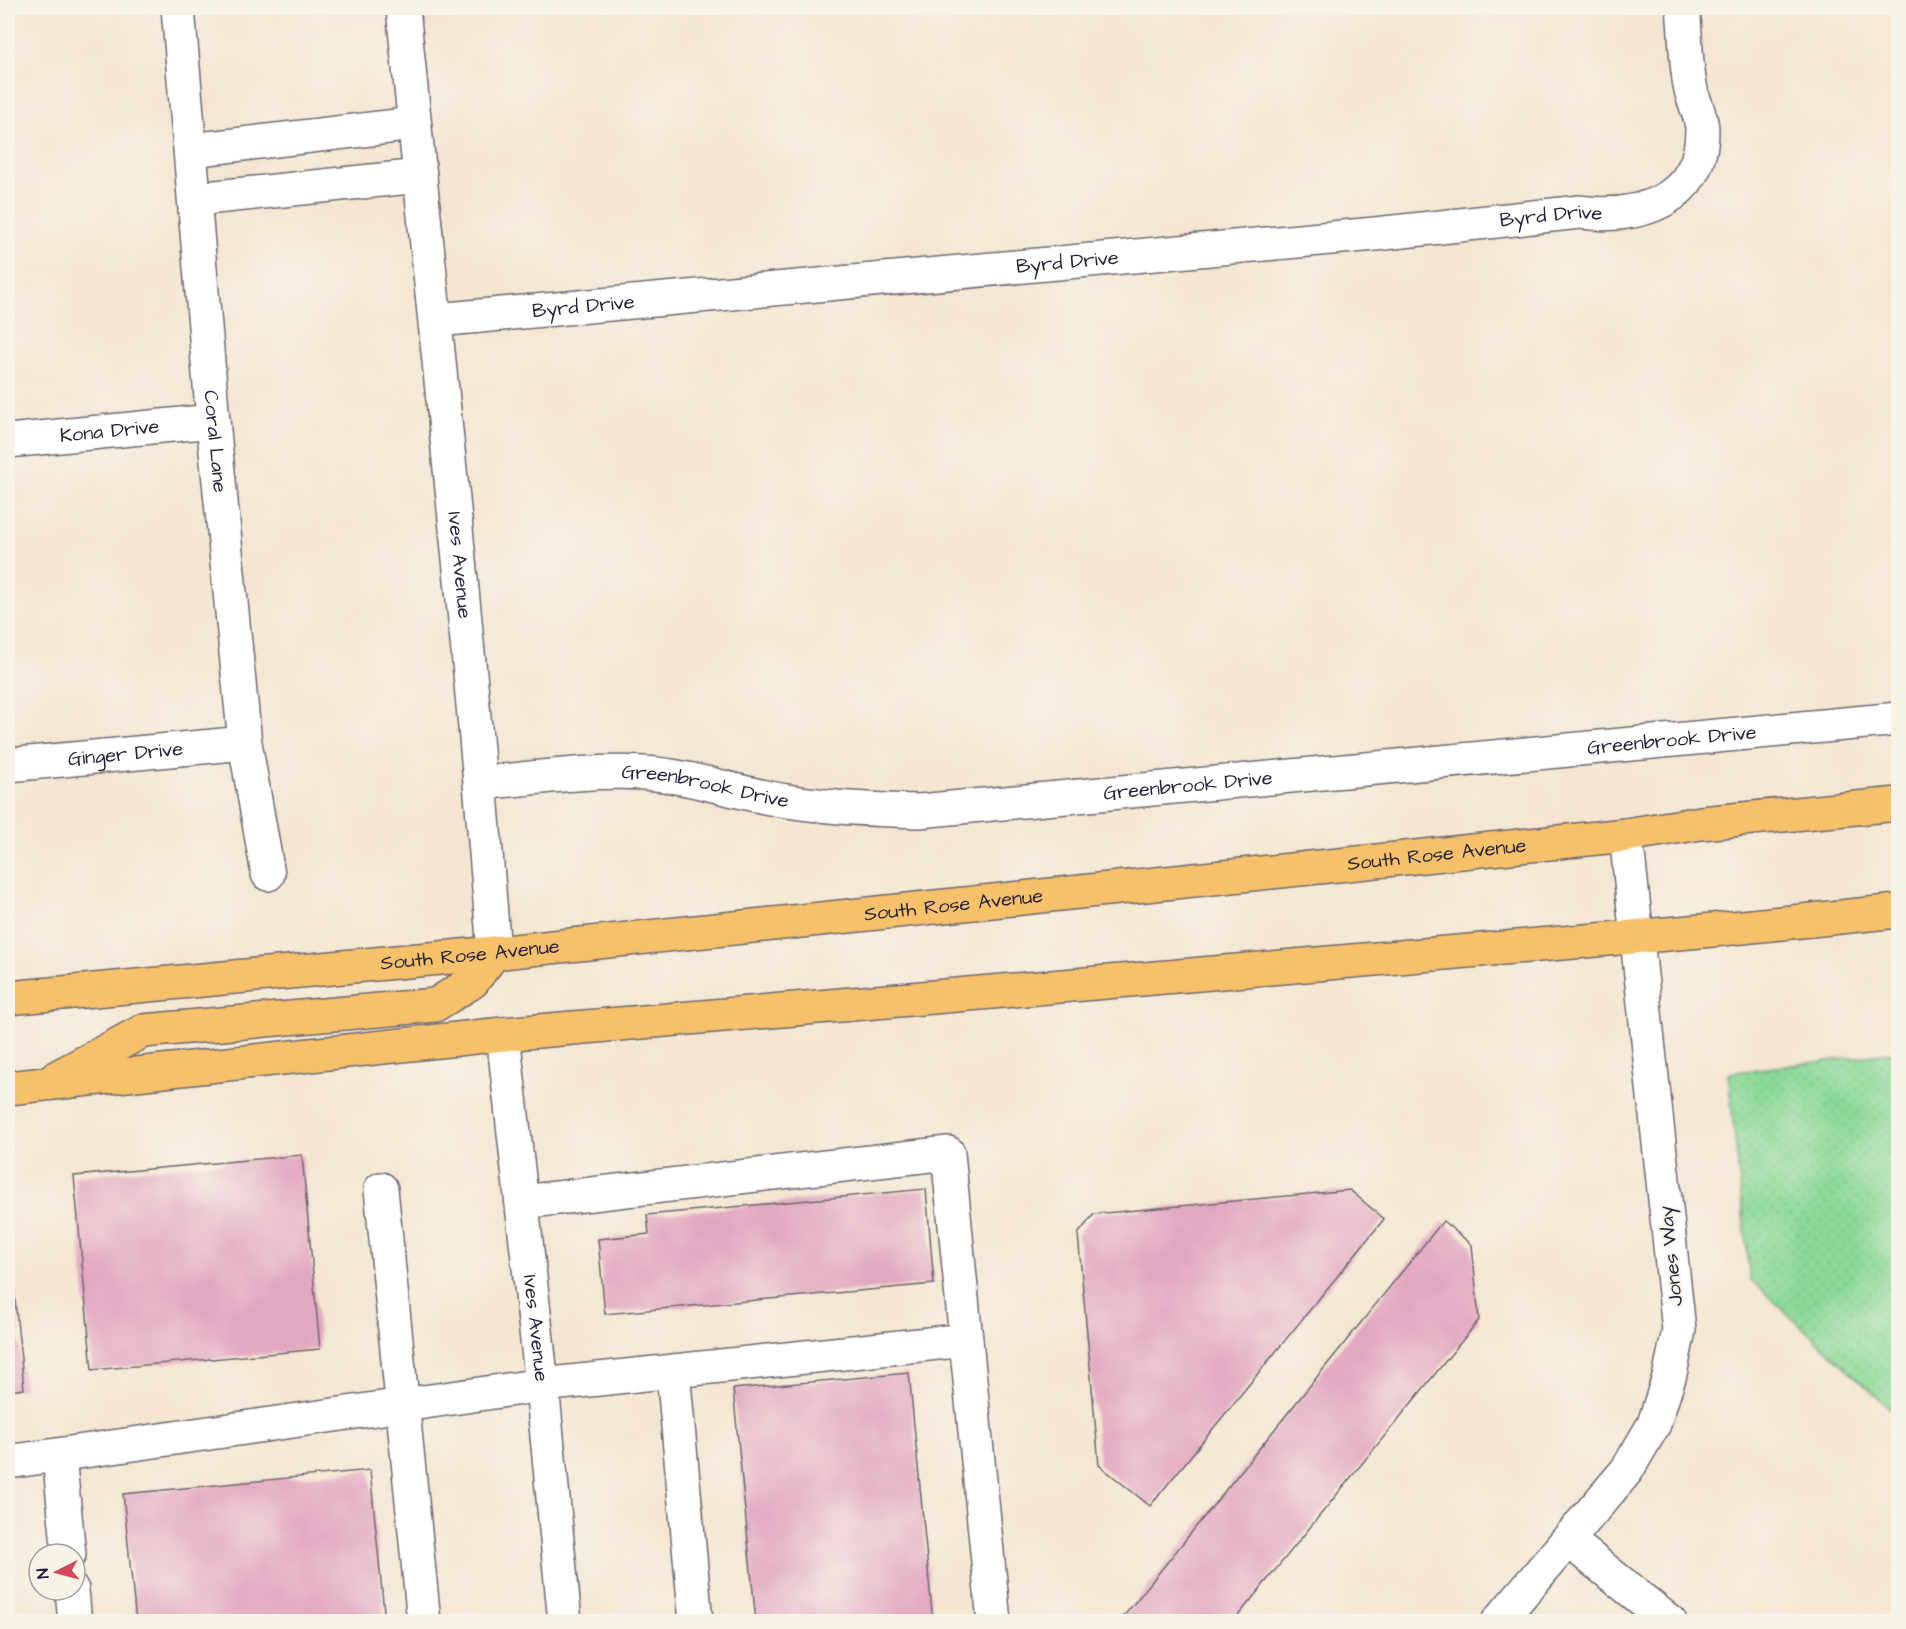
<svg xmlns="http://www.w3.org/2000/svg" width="1906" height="1629" font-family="'Architects Daughter',sans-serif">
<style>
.grass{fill:url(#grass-dots);stroke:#567e6a;stroke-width:1.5}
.building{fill:#e3a8c1}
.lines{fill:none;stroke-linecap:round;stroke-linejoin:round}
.minor-casing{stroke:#6c6770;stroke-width:36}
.major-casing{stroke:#6c6770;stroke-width:36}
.minor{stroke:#fff;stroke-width:33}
.major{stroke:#f6c16b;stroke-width:33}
.labels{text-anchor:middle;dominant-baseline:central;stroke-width:4.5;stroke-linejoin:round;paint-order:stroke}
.street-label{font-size:20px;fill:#22223b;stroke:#f7f3e8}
</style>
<defs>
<pattern id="grass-dots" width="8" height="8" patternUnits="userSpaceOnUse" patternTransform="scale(1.5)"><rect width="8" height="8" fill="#8ad998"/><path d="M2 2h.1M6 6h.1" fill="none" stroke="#77ba84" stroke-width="1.8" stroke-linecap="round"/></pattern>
</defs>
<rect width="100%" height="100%" fill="#f7f3e8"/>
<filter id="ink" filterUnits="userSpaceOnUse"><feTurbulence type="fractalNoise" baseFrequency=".0167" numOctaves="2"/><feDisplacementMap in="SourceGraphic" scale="12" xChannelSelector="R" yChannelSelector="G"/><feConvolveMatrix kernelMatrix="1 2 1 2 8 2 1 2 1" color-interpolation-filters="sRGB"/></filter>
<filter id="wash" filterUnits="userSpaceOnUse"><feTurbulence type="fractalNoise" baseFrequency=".008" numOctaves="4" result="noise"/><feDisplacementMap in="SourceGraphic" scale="24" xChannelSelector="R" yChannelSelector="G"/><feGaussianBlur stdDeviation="1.35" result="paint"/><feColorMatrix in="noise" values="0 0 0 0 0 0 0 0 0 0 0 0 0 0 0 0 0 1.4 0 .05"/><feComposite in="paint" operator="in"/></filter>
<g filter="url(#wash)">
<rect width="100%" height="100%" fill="#f4e6d1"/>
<path class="grass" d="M1898 1052V1416L1750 1279 1728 1073Z"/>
<g id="blocks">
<path class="building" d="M302 1155 320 1349 92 1370 74 1176Z
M926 1189 934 1284 605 1314 598 1239 649 1234 647 1215Z
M1350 1190 1384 1219 1150 1506 1099 1465 1078 1234 1094 1214Z
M1443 1221 1472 1245 1479 1320 1233 1622H1119Z
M8 1231 24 1389 8 1391Z
M909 1373 933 1622H756L733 1389Z
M370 1470 385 1622H136L123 1494Z"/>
</g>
</g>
<g filter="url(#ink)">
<use href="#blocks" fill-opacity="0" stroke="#6c6770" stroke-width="1.5"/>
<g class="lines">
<defs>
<g id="minor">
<path id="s1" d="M178 8 213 421 245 743 268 874"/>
<path id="s2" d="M403 8C434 323 470 637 494 953"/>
<path d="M191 150 414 124"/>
<path d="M196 199 420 176"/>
<path id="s3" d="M436 320 1375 234 1580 212C1639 220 1702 200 1702 130 1702 116 1694 103 1691 90 1685 64 1686 34 1683 8"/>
<path id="s4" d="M8 441 213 421"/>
<path id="s5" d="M8 765 245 743"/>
<path id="s6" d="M481 783C535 778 589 770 644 773 693 776 739 794 787 801 831 808 875 810 919 811L1898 719"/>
<path id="s7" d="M503 1034 542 1385 565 1622"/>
<path d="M381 1189 424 1622"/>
<path d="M966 1340 994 1622"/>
<path d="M673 1372 696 1622"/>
<path d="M59 1456 69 1554"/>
<path d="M8 1462 542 1385 966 1340 948 1153 522 1202"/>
<path d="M1568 1540 1670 1622"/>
<path d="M72 1590 75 1622"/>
<path d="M1498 1622 1627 1470 1654 1424 1670 1374 1679 1330 1626 835"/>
</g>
<g id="major">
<path id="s8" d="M8 998 494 953 1626 835 1701 823 1898 804"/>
<path d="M57 1077 143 1031 435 1005 472 982 494 953"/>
<path d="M8 1088 503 1034 1713 930 1898 911"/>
</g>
</defs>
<use href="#minor" class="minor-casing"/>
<use href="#major" class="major-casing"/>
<use href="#minor" class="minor"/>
<use href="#major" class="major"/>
</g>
</g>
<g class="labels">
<g class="street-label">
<text stroke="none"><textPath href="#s3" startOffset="1120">Byrd Drive</textPath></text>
<text stroke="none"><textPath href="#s3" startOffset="634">Byrd Drive</textPath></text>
<text stroke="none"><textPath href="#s3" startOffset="148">Byrd Drive</textPath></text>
<text stroke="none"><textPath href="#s4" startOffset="102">Kona Drive</textPath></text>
<text stroke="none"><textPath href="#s1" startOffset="435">Coral Lane</textPath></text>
<text stroke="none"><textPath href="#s2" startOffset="560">Ives Avenue</textPath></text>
<text stroke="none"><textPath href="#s6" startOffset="1198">Greenbrook Drive</textPath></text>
<text stroke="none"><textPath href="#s5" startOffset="118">Ginger Drive</textPath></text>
<text stroke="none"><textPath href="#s6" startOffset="712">Greenbrook Drive</textPath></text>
<text stroke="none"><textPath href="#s6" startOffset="226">Greenbrook Drive</textPath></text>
<text stroke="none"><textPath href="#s8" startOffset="1436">South Rose Avenue</textPath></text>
<text stroke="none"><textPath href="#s8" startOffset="950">South Rose Avenue</textPath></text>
<text stroke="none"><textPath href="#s8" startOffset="464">South Rose Avenue</textPath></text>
<text transform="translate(1671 1256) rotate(-96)">Jones Way</text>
<text stroke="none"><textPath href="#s7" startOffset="296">Ives Avenue</textPath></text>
</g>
</g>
<rect width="1906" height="1629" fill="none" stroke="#f7f3e8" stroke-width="30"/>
<g transform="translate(57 1572) rotate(264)"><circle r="28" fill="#f7f3e8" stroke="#a29fa3" stroke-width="1.5"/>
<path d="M0-4.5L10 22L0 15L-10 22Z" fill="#d1495b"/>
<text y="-9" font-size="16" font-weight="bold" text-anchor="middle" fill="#22223b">N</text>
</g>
</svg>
